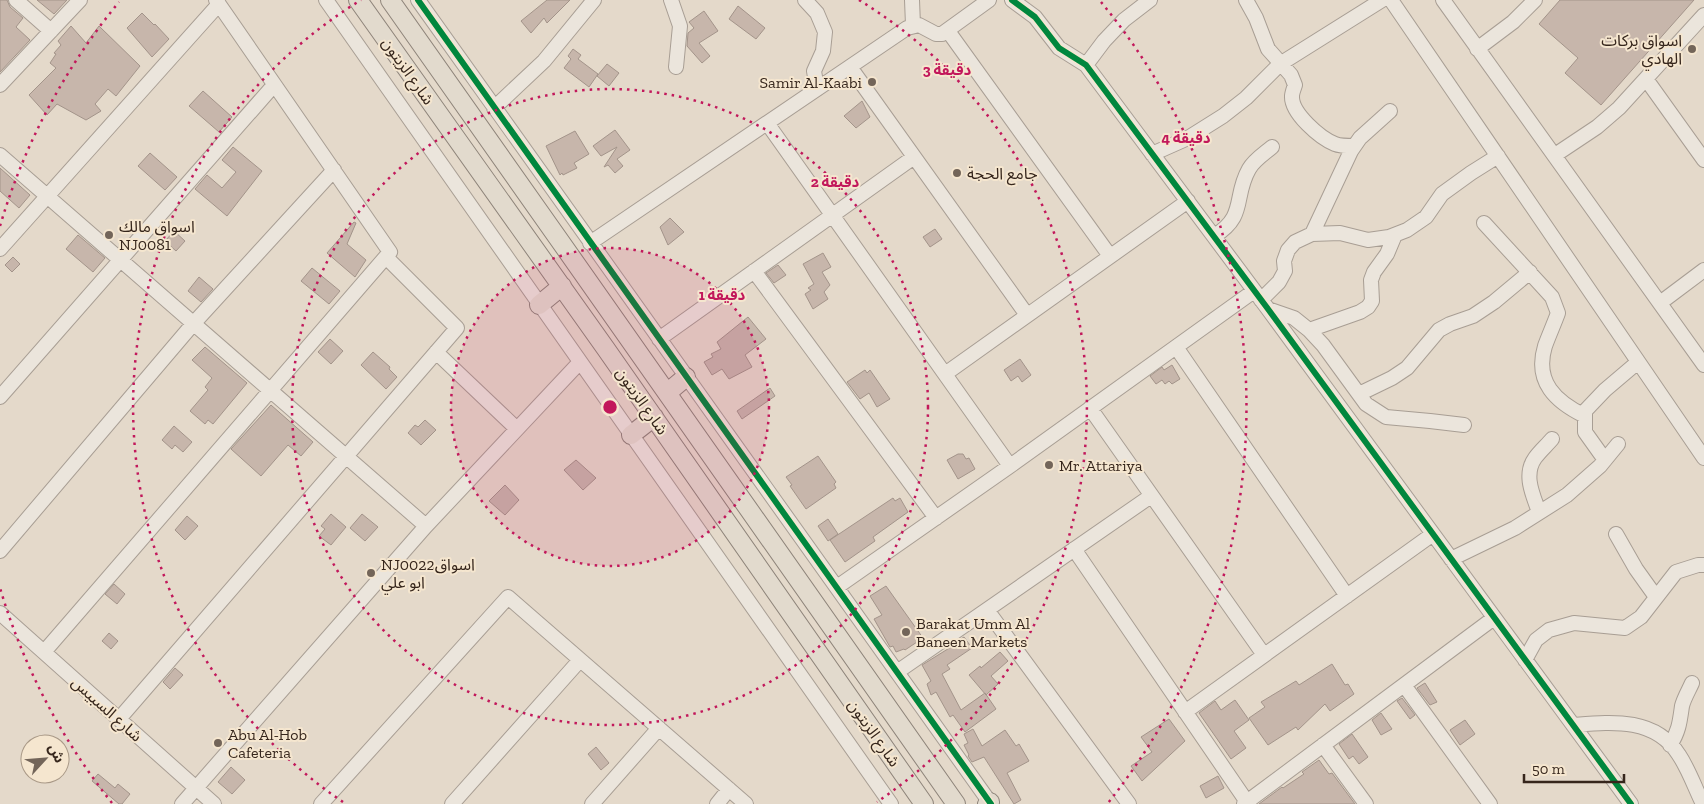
<svg xmlns="http://www.w3.org/2000/svg" width="1704" height="804" font-family="'Zilla Slab','Noto Sans Arabic',serif">
<style>
.building{fill:#c7b6ab;stroke:#a3948a}
.lines{fill:none;stroke-linecap:round;stroke-linejoin:round}
.minor-casing{stroke:#a89e94;stroke-width:16}
.major-casing{stroke:#8e847a;stroke-width:20}
.minor{stroke:#ebe5dc;stroke-width:14}
.major{stroke:#e2dacd;stroke-width:18}
.cycleway-casing{stroke:#f5e6cf;stroke-width:9}
.cycleway{stroke:#00873e;stroke-width:6}
.ring{fill:none;stroke:#c2185b;stroke-width:2.5;stroke-dasharray:2.5 5}
.poi-dot{fill:#736559;stroke:#f5e6cf;stroke-width:2}
.labels{text-anchor:middle;dominant-baseline:central;stroke-width:4;stroke-linejoin:round;paint-order:stroke}
.poi-label{font-size:16px;fill:#36261c;stroke:#f5e6cf;text-anchor:start}
.street-label{font-size:16px;fill:#36261c;stroke:#f5e6cf}
.centre{fill:#c2185b;stroke:#f5e6cf;stroke-width:2.5}
.ring-label{font-size:15px;text-anchor:middle;font-weight:bold;fill:#c2185b;stroke:#f5e6cf;stroke-width:4;stroke-linejoin:round;paint-order:stroke}
</style>
<rect width="100%" height="100%" fill="#e4d9ca"/>
<path class="building" d="M0 0H7L10 7 23 18 16 27 30 40 0 72Z
M37 0H67L54 14Z
M547 0H570L547 23 544 18 531 33 521 21Z
M1560 0H1694L1601 105 1565 73 1578 58 1539 24Z
M738 6 765 28 756 39 729 19Z
M704 11 718 31 699 43 710 56 702 63 687 46 688 33 694 28 689 22Z
M142 13 154 25 155 24 169 39 152 57 127 28Z
M71 26 86 43 99 26 140 66 116 96 108 89 95 104 101 111 86 120 57 104 47 115 29 95 56 68 50 63 56 54 54 53 61 45 58 41Z
M573 49 581 55 578 59 598 74 589 87 564 68 571 59 568 56Z
M607 64 619 73 609 86 597 76Z
M203 91 232 117 219 132 189 106Z
M862 101 870 117 856 128 844 116Z
M615 130 630 150 617 159 623 166 615 173 608 165 604 167 617 147 601 156 593 146Z
M575 131 589 154 574 163 577 168 563 175 562 173 560 175 546 146Z
M233 147 262 171 227 216 195 189 207 175 222 188 236 172 222 160Z
M150 153 177 177 165 190 138 166Z
M0 168 30 195 19 208 0 191Z
M670 218 684 232 668 245 660 227Z
M354 222 356 223 347 244 366 260 355 277 327 253Z
M935 229 942 239 930 247 923 237Z
M174 231 185 241 176 251 165 241Z
M78 235 105 258 93 272 66 249Z
M823 253 831 267 822 272 830 285 824 292 828 299 813 309 805 294 811 290 808 288 814 284 803 264Z
M13 257 20 264 12 272 5 265Z
M778 265 786 275 774 283 766 273Z
M312 268 340 291 329 304 301 281Z
M199 277 213 289 201 302 188 291Z
M748 317 766 339 745 355 752 367 729 379 722 369 712 375 704 362 713 357 711 354 721 349 717 342Z
M330 339 343 351 331 364 318 352Z
M205 347 247 383 213 424 208 420 205 424 190 411 208 390 205 387 212 378 192 360Z
M373 352 390 367 389 369 397 377 386 389 361 365Z
M1020 359 1031 375 1022 382 1018 376 1011 381 1004 370Z
M1172 365 1180 379 1172 384 1169 381 1165 384 1162 380 1156 384 1150 376 1162 367 1164 370Z
M865 370 867 373 870 370 890 399 877 407 869 393 860 399 847 382Z
M770 388 775 396 742 419 737 411Z
M271 405 313 442 301 456 288 445 261 476 231 449Z
M425 420 436 430 421 445 408 433 415 425 418 427Z
M174 426 192 442 183 452 175 445 172 449 162 440Z
M958 454H963L966 459 969 458 975 469 958 479 947 460Z
M818 456 836 482 834 484 836 488 806 509 790 486 792 485 786 477Z
M576 460 596 478 583 490 564 470Z
M505 485 519 500 505 515 489 501Z
M893 498 895 501 900 498 908 512 873 537 875 541 845 562 830 540Z
M331 514 346 527 331 545 319 536 325 529 321 526Z
M362 514 378 527 365 541 350 528Z
M187 516 198 526 185 540 175 530Z
M828 519 838 534 828 541 818 526Z
M114 584 125 594 117 604 105 594Z
M886 586 923 638 905 650 904 649 896 652 893 646 890 647 874 619 882 615 870 596Z
M109 633 118 641 111 649 102 641Z
M964 637 972 648 947 665 950 669 942 674 961 710 985 693 996 709 965 732 953 715 950 717 936 692 931 695 927 684 931 681 922 665 951 647 950 646Z
M1000 652 1008 661 991 676 998 684 986 695 969 675 980 666 981 668Z
M1332 664 1345 685 1348 684 1354 694 1330 711 1325 704 1298 730 1296 727 1268 745 1249 718 1265 707 1261 702 1296 681 1299 685Z
M175 668 183 675 170 689 163 682Z
M1425 683 1437 702 1430 705 1417 688Z
M1402 698 1415 715 1410 719 1397 701Z
M1235 700 1249 720 1234 731 1246 748 1231 759 1199 713 1215 701 1221 710Z
M1381 713 1392 729 1381 735 1372 720Z
M1169 719 1185 741 1142 781 1131 766 1152 752 1141 737Z
M1465 720 1475 734 1460 745 1450 730Z
M973 729 982 746 1005 730 1016 746 1019 744 1029 761 1007 773 1021 800 1014 804 984 757 972 762 968 756 969 755 964 745 968 743 964 734Z
M1352 734 1368 757 1359 764 1353 756 1349 759 1339 744Z
M596 747 609 763 601 770 588 754Z
M1319 760 1329 774 1332 773 1355 804H1259L1282 787 1283 788 1304 774 1302 772Z
M231 767 245 780 232 794 218 782Z
M98 774 115 788 118 784 130 794 122 804H119L92 781Z
M1218 776 1224 788 1206 798 1200 786Z"/>
<g class="lines">
<defs>
<path id="minor" d="M16 0 51 31
M326 0 891 804
M418 0 991 804
M671 0 680 26 676 67
M805 0 817 13 825 32 823 51 814 71 817 89
M912 0 913 25
M1012 0 1035 17 1059 48 1086 65 1268 309 1631 804
M1246 0 1256 18 1268 49 1291 75 1295 85C1294 88 1292 93 1292 96 1291 113 1320 138 1335 144 1340 146 1348 146 1354 146
M1391 0 1704 458
M1443 0 1704 365
M948 31 1110 256
M1477 49 1513 22 1535 0
M1086 65 1104 41 1124 20 1150 0
M850 67 1027 315
M1646 79 1704 160
M0 85 80 0
M494 108 544 61 594 0
M767 123 1010 466
M1152 154 1188 138 1223 116 1246 98 1280 64 1382 0
M0 155 426 526
M1555 155 1597 127 1619 108 1704 15
M1484 223 1552 297 1558 313C1554 324 1549 335 1545 346 1534 382 1556 402 1585 416
M1312 234 1351 151 1360 138 1390 111
M1214 236C1247 216 1233 197 1249 169 1254 160 1265 153 1272 147
M590 243 907 28 919 25 936 34H942L989 0
M0 249 219 4
M754 271 936 518
M1261 300 1279 282 1285 271 1284 261 1288 250 1295 242 1312 234 1340 233 1368 240 1389 237 1407 230 1426 217 1442 194 1471 173 1498 156
M1660 303 1704 270
M1268 309 1294 318 1309 330 1323 345 1366 404 1386 417 1430 421 1464 425
M1309 330 1360 312 1368 307 1372 301 1371 280 1374 272 1387 254 1395 235
M659 339 914 157
M1176 347 1347 596
M436 352 517 429
M945 374 1188 201
M1359 394 1392 378 1407 368 1439 330 1450 324 1473 316 1494 302 1530 272
M0 397 274 85
M1090 408 1264 655
M1605 460 1585 432V411L1605 390 1638 362
M1539 512C1533 495 1523 475 1535 458 1540 451 1547 445 1552 439
M1616 534 1636 569 1656 597
M1074 549 1247 802
M0 551 193 324 334 170
M1451 559 1515 528 1567 495 1600 466 1618 444
M837 587 1010 466 1254 291
M987 610 1129 804
M0 613 214 804
M44 652 390 252 216 0
M1525 660 1536 640 1549 630 1574 623 1625 628 1641 617 1676 572 1698 565H1704
M897 672 1151 496
M1404 685 1490 804
M1185 712 1433 534
M119 719 457 328 386 257
M1573 725C1611 722 1655 717 1679 755 1689 770 1695 788 1703 804
M1323 745 1366 804
M1670 745C1679 732 1680 720 1682 706 1684 698 1689 690 1692 683
M182 804 426 526 580 362
M321 804 508 597 746 804
M452 804 580 660
M592 804 659 728
M717 804 729 789
M1244 804 1494 618"/>
<path id="major" d="M358 0 606 349 924 804
M390 0C580 267 765 537 956 804
M539 305 562 286
M667 393 686 377
M631 435 654 417
M987 804 990 802"/>
</defs>
<use href="#minor" class="minor-casing"/>
<use href="#major" class="major-casing"/>
<use href="#minor" class="minor"/>
<use href="#major" class="major"/>
<defs>
<path id="cycleway" d="M418 0 991 804
M1012 0 1035 17 1059 48 1086 65 1268 309 1631 804"/>
</defs>
<use href="#cycleway" class="cycleway-casing"/>
<use href="#cycleway" class="cycleway"/>
</g>
<circle cx="610" cy="407" r="159" fill="#c2185b" fill-opacity=".12"/>
<g class="ring">
<circle cx="610" cy="407" r="159"/>
<circle cx="610" cy="407" r="318"/>
<path d="M343 802A477 477 0 0 1 361 0M859 0A477 477 0 0 1 877 802"/>
<path d="M112 803A636 636 0 0 1 0 588M0 226A636 636 0 0 1 119 2M1101 2A636 636 0 0 1 1108 803"/>
</g>
<g class="poi-dot">
<circle cx="1692" cy="49" r="5"/>
<circle cx="872" cy="82" r="5"/>
<circle cx="957" cy="173" r="5"/>
<circle cx="109" cy="235" r="5"/>
<circle cx="1049" cy="465" r="5"/>
<circle cx="371" cy="573" r="5"/>
<circle cx="906" cy="632" r="5"/>
<circle cx="218" cy="743" r="5"/>
</g>
<g class="labels">
<g class="poi-label">
<text x="1682" y="40" text-anchor="end">اسواق بركات<tspan x="1682" dy="18">الهادي</tspan></text>
<text x="862" y="82" text-anchor="end">Samir Al-Kaabi</text>
<text x="967" y="173">جامع الحجة</text>
<text x="119" y="226">اسواق مالك<tspan x="119" dy="18">NJ0081</tspan></text>
<text x="1059" y="465">Mr. Attariya</text>
<text x="381" y="564">NJ0022اسواق<tspan x="381" dy="18">ابو علي</tspan></text>
<text x="916" y="623">Barakat Umm Al<tspan x="916" dy="18">Baneen Markets</tspan></text>
<text x="228" y="734">Abu Al-Hob<tspan x="228" dy="18">Cafeteria</tspan></text>
</g>
<g class="street-label">
<text transform="translate(408 71) rotate(55)">شارع الزيتون</text>
<text transform="translate(642 401) rotate(55)">شارع الزيتون</text>
<text transform="translate(107 709) rotate(42)">شارع السبيس</text>
<text transform="translate(874 733) rotate(55)">شارع الزيتون</text>
</g>
</g>
<circle cx="610" cy="407" r="8" class="centre"/>
<g class="ring-label">
<text x="947" y="75">3 دقيقة</text>
<text x="1186" y="143">4 دقيقة</text>
<text x="835" y="187">2 دقيقة</text>
<text x="722" y="300">1 دقيقة</text>
</g>
<g transform="translate(45 759) rotate(64)"><circle r="24" fill="#f5e6cf" stroke="#a99987"/>
<path d="M0-4L9 19L0 12L-9 19Z" fill="#736559"/>
<text y="-8" font-size="14" font-weight="bold" text-anchor="middle" fill="#36261c">ش</text>
</g>
<path d="M1524 774v8h100v-8" fill="none" stroke="#36261c" stroke-width="2.5"/>
<text x="1532" y="774" font-size="15" fill="#36261c" stroke="#f5e6cf" stroke-width="4" paint-order="stroke">50 m</text>
</svg>
